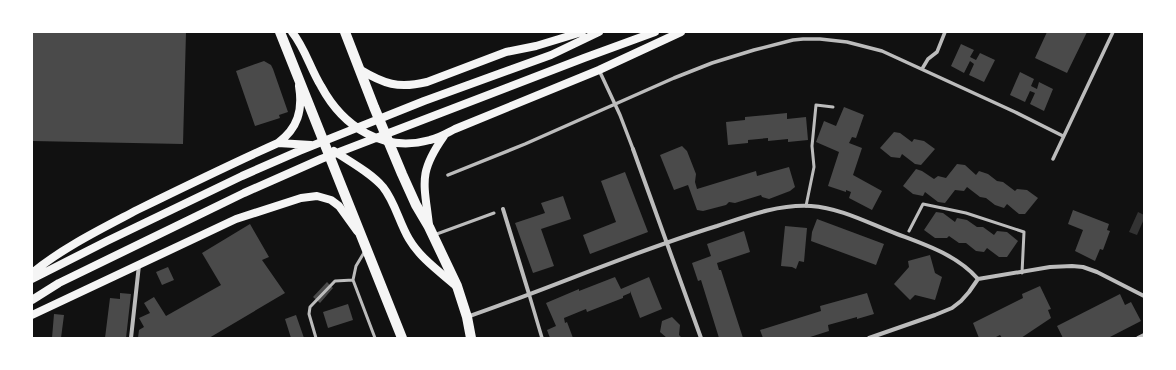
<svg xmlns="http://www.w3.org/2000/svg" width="1176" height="370" font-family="Inter,sans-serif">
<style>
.water{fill:#333}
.building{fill:#4a4a4a}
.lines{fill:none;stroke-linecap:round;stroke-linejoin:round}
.service{stroke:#bcbcbc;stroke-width:3}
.pedestrian{stroke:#bcbcbc;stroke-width:3.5}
.minor{stroke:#bcbcbc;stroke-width:4}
.secondary{stroke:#f5f5f5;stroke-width:8}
.primary{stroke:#f5f5f5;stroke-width:10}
</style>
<rect width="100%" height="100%" fill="#111"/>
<path class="water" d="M1138 212 1144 215V219L1137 235 1129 232Z"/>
<path class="building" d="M32 32H186L183 144 32 141Z
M1047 32H1087L1067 73 1035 58Z
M961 44 974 50 970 57 976 60 980 53 995 60 984 82 969 75 974 64 970 61 964 73 951 66Z
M264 61 271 65 273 69 288 112 279 115 280 118 255 126 236 71Z
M1020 72 1034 79 1031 86 1037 89 1039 82 1053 89 1044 111 1030 104 1035 93 1030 91 1025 102 1010 95Z
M844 107 864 115 856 138 852 137 849 143 862 148 853 175 882 191 872 210 849 198 851 192 846 190V192L828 186 839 152 816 142 824 121 836 126Z
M787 113V119L806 117 808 140 788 142V139L768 141V138L748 140V143L728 145 726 122 745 120V117Z
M894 132 900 133 912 142 914 139 924 141 935 149 921 165 915 164 902 154 900 158 891 157 880 148Z
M682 146 687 151 696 174 695 182 697 189 756 171 757 176 789 167 795 187 790 191 769 199 762 197 761 195 735 203 729 202 726 205 703 211 697 210 688 185 674 190 660 155Z
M957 164 965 165 976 175 979 171 988 174 997 181 1003 182 1015 191 1017 189 1027 190 1038 198 1025 214H1019L1007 204 1004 208 995 205 986 198 980 197 967 187 964 191 955 190 945 203 938 202 925 192 923 196 913 194 903 186 916 169 922 171 934 179 938 176 946 178Z
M625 172 648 232 590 254 583 235 616 222 601 181Z
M563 196 571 219 541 229 554 266 533 273 515 223 545 213 541 203Z
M1073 210 1109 224 1107 230 1110 231 1103 250 1100 249 1095 261 1075 251 1083 230 1068 224Z
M936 212 943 213 955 222 957 218 967 220 977 227H983L994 235 997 231 1007 232 1018 241 1007 257H999L987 248 984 252 976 251 966 243H959L949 236 947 238H935L924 230Z
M817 219 884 244 876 265 811 241 812 232Z
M250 224 269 257 262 260 285 293 209 338H138L139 330 144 327 139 318 150 313 144 303 154 297 166 316 221 285 202 253Z
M785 226 807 228 804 262 799 261 796 269 792 267 781 266Z
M744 231 750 252 717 263 719 270H721L743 338H719L701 280 698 281 692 263 711 256 707 244Z
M930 255 935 273 942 277 935 300 915 295 910 300 894 284 909 267 908 261Z
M168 267 174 280 162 285 156 272Z
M615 277 621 289 649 277 662 309 640 318 630 291V293L623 296V298L587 312 586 309 564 318 565 323 567 322 573 338H550L547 330 556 326 546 303 579 289V291Z
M327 282 333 288 320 303 313 297Z
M1040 286 1051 309 1048 310 1051 318 1021 338H1002L1000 335 994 338H979L973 323 1023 298 1022 294Z
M120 293 131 294 126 338H105L110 298 120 299Z
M867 293 874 314 857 319V317L828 325 829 331 807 338H763L760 330 821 311 820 306Z
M1120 294 1125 305 1131 302 1141 321 1108 338H1063L1057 326Z
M348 304 353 320 328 328 323 312Z
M54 314 64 315 61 338H52Z
M296 315 304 338H291L285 319Z
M672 317 680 325 679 335 682 338H667L660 332 662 321Z"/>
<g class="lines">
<path class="service" d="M806 206 814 167 812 146 816 105 833 107
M909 231 923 204 966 213 1024 232 1022 273
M434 235 494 213
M365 251 356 266 353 280 375 338
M316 338 309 314 310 307 335 281 353 280"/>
<path class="pedestrian" d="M922 69 928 59 937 52 945 32
M599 70 620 115 633 149
M1053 159 1113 32
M448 175 525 144 674 78 712 63 754 50 793 40 803 39H820L847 42 882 51 1015 112 1063 136
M529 294 542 338"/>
<path class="minor" d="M633 149 701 338
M503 209 529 294
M978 279 1050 267 1072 266 1083 267 1097 272 1144 296
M467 317C551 288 632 252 717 226 747 216 779 204 811 206 841 208 870 224 897 234 926 245 957 255 978 279
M131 338 139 265
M869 338 935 315 952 308 961 301 969 292 978 279
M1138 338 1144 335"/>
<path class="secondary" d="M292 32C305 48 310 68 321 86 343 127 383 153 430 140 439 138 447 133 455 129L599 70 681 32
M359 69C384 84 398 89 427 82L506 52 536 46 582 32
M278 143 311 145
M334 151C350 162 370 172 383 187 395 202 399 222 409 239 420 258 440 272 456 286
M429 225C424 182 418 173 444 136
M32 273C64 247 101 229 137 210 184 187 231 164 278 143 298 128 303 110 299 86
M32 279 107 241 242 176 299 151 424 101 551 55 599 32
M32 300 59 283 244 193 321 159 584 58 655 32
M32 315 236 219 301 198 317 196 331 200 339 206 357 231"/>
<path class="primary" d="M280 32 402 338
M345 32 374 107 402 174 416 205 429 227 457 286 467 317 471 338"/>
</g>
<rect width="1176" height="370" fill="none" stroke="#ffffff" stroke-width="66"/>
</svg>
